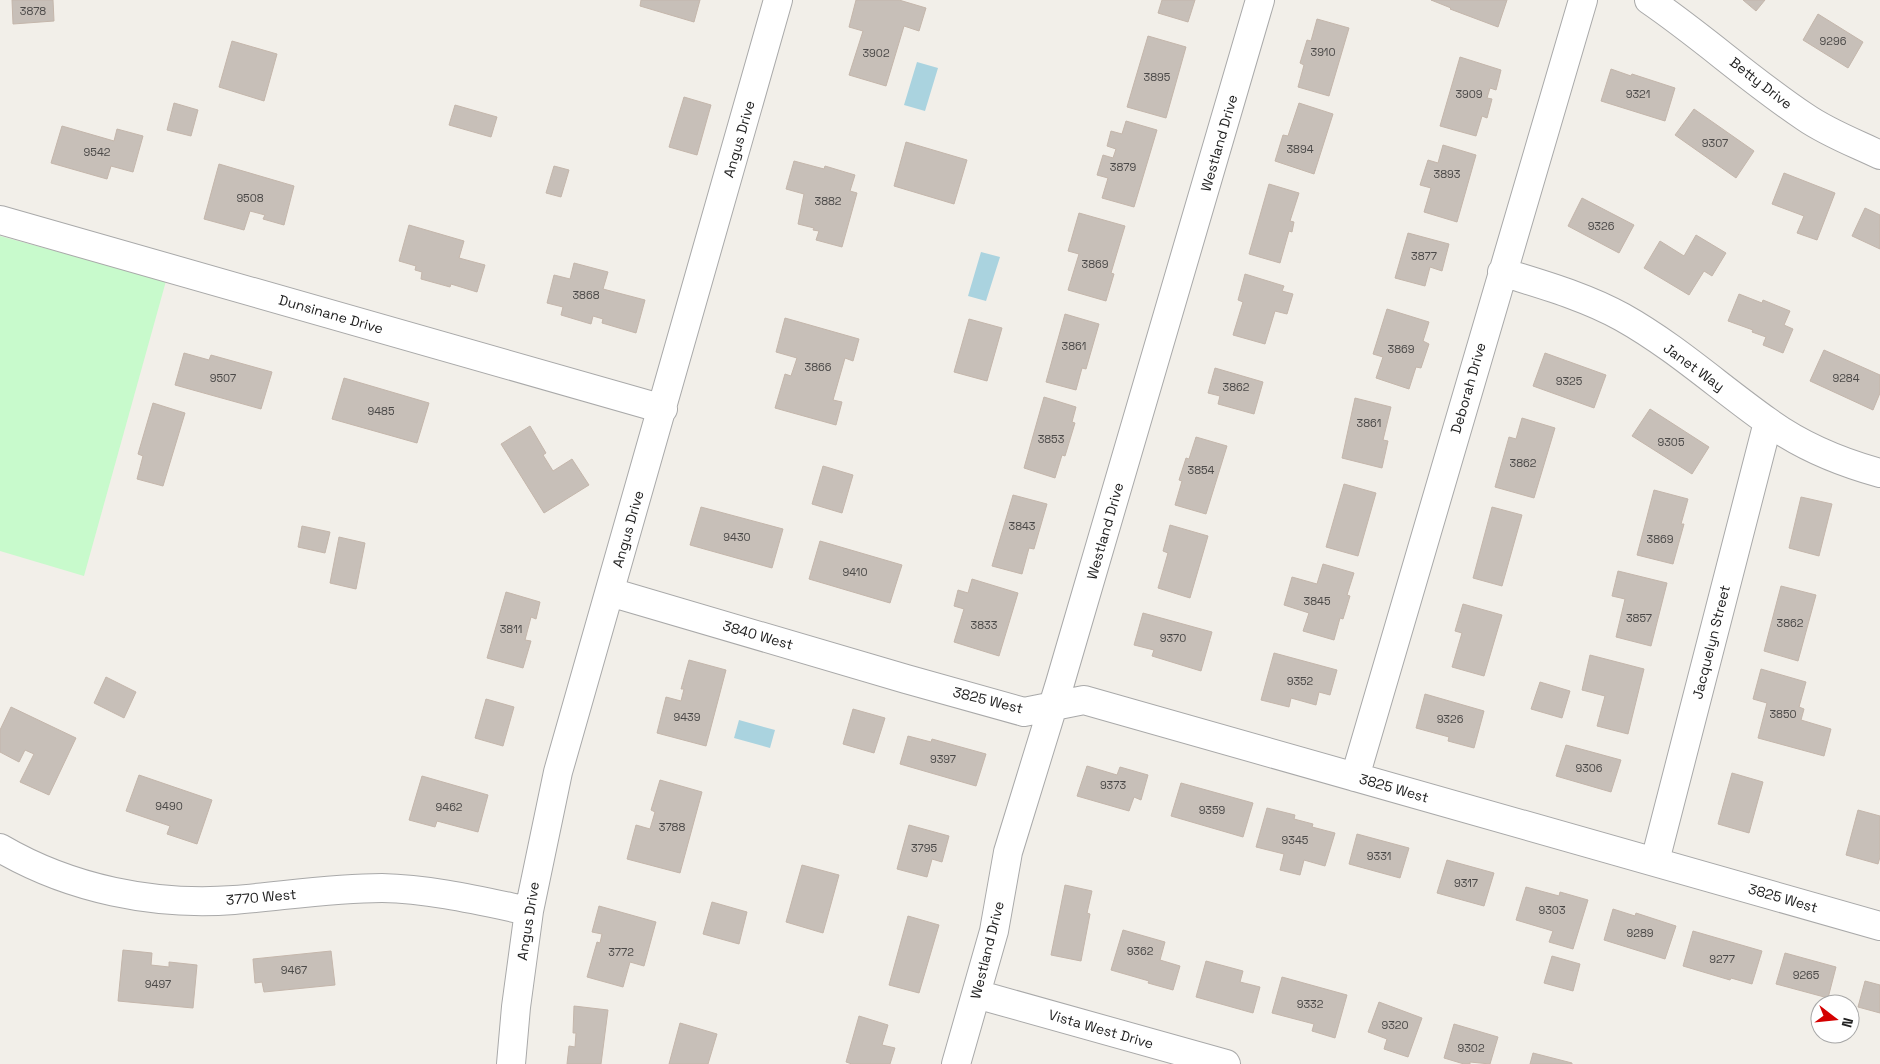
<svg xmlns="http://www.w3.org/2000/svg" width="1880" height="1064" font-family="'Space Grotesk',sans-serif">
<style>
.park{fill:#c8facc}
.water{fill:#aad3df}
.building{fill:#c7bfb8;stroke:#c4b6ab}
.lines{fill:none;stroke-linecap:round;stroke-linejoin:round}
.minor-casing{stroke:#a9a9a9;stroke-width:30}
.minor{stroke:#fff;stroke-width:28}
.labels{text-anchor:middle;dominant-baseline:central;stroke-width:5;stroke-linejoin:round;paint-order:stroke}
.number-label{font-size:11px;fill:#4b4948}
.street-label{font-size:14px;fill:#222;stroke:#fff}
</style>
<rect width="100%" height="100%" fill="#f2efe9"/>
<path class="park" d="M0 236 166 281 84 576 0 551Z"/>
<path class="water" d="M917 62 938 68 925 111 904 105Z
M981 252 1000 257 986 301 968 296Z
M739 720 775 730 770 748 734 738Z"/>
<path class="building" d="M12 0H53L54 21 13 24Z
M641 0H700L694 22 640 6Z
M856 0H899L926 8 919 31 904 26 886 86 849 75 863 31 849 27Z
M1162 0H1195L1188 22 1158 13Z
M1431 0H1507L1498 27 1450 9 1451 8Z
M1743 0H1765L1756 11Z
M1818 14 1863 42 1848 68 1803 40Z
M1317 19 1349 28 1329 96 1298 87 1304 65 1300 63 1307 40 1311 41Z
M1148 36 1186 47 1166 118 1127 107Z
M232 41 277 54 264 101 219 87Z
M1460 57 1501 70 1496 90 1490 88 1487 98 1492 99 1487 118 1482 116 1476 136 1440 126Z
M1611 69 1631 76 1632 74 1675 88 1665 121 1601 101Z
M684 97 711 105 697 155 669 147Z
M174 103 198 110 191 136 167 130Z
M1299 103 1333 114 1314 174 1275 161 1283 135 1288 136Z
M455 105 497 117 491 137 449 125Z
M1694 109 1754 151 1736 178 1675 135Z
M1126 121 1157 130 1134 207 1102 198 1108 178 1097 175 1103 155 1113 158 1116 149 1107 146 1111 131 1122 134Z
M62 126 114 141 117 129 143 136 133 172 111 166 107 179 51 163Z
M906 142 967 160 954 204 894 186Z
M1443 145 1476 155 1457 222 1424 212 1431 188 1420 185 1428 160 1438 163Z
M794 161 824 169 825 166 855 175 850 191 857 193 842 247 816 240 819 231 813 230 814 228 798 224 804 194 786 189Z
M219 164 294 186 284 225 263 219 265 215 250 211 244 230 204 219Z
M554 166 569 170 561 197 546 193Z
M1784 173 1835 193 1817 240 1797 233 1804 216 1772 204Z
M1269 184 1299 193 1290 221 1294 222 1292 232 1289 231 1280 263 1249 254Z
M1582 198 1634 225 1619 253 1568 226Z
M1865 208 1880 215V249L1852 236Z
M1079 213 1125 226 1111 273 1114 274 1106 301 1068 290 1079 254 1068 251Z
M409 225 464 241 459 258 485 265 477 292 451 284 450 287 421 279 422 272 415 270 416 266 399 261Z
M1408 233 1449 244 1442 271 1430 267 1425 286 1395 278Z
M1696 235 1726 253 1712 276 1704 271 1689 295 1644 268 1660 241 1684 256Z
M574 263 608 272 603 289 645 300 636 333 602 323 603 319 593 316 591 324 561 315 563 307 547 303 554 275 570 279Z
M1245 274 1284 286 1282 291 1293 294 1287 314 1275 311 1265 344 1233 335 1243 302 1238 300Z
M1739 294 1762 303 1763 300 1790 311 1784 325 1793 329 1783 353 1763 345 1766 337 1752 332 1753 330 1728 321Z
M1387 309 1429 322 1423 341 1429 344 1421 368 1416 367 1409 389 1376 378 1383 357 1373 354Z
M1065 314 1099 324 1086 369 1082 368 1076 390 1046 382Z
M785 318 859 339 853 361 845 358 833 400 842 402 836 425 775 408 785 374 791 376 797 358 776 352Z
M969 319 1002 328 987 381 954 372Z
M1824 350 1880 375V393L1873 410 1810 381Z
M184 353 209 360 211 355 272 372 261 409 175 385Z
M1545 353 1606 375 1594 408 1533 386Z
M1215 368 1263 382 1254 414 1218 404 1220 396 1208 393Z
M344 378 429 403 417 443 332 419Z
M1044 397 1076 407 1072 422 1075 423 1065 456 1062 455 1055 478 1024 468Z
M1355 398 1391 407 1383 440 1388 441 1382 468 1342 458Z
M153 403 185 413 163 486 137 479 143 456 138 454Z
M1650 409 1709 447 1692 474 1632 436Z
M1522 418 1555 428 1534 498 1495 487 1509 437 1516 439Z
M530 426 546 453 543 455 553 471 572 459 589 485 544 513 501 444Z
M1196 437 1227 446 1206 514 1175 505 1182 481 1179 480 1186 458 1189 459Z
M823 466 853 475 842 513 812 504Z
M1344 484 1376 493 1358 556 1326 547Z
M1654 490 1688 499 1681 524H1684L1673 564 1637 555Z
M1013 495 1047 504 1034 549 1029 548 1022 574 992 566Z
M1801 497 1832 504 1819 556 1789 548Z
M701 507 783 529 772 568 690 545Z
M1492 507 1522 515 1502 586 1473 578Z
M1170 525 1208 536 1190 598 1158 588 1168 553 1163 551Z
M302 526 330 532 325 553 298 547Z
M339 537 365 543 356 589 330 583Z
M820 541 902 565 890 603 809 579Z
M1323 564 1354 573 1347 595 1350 596 1343 619 1340 618 1334 640 1303 631 1309 613 1284 605 1292 577 1317 584Z
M1618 571 1667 583 1651 646 1616 637 1625 599 1612 596Z
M972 579 1018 593 999 656 954 642 964 609 954 606 958 590 968 593Z
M1781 586 1816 595 1798 661 1764 651Z
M506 592 540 602 536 619 531 617 525 640 531 641 523 668 487 658Z
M1463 604 1502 615 1484 676 1452 667 1462 633 1455 631Z
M1143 613 1212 632 1201 671 1152 656 1154 650 1134 645Z
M1274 653 1337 670 1330 695 1319 692 1316 705 1291 698 1289 707 1261 700Z
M1590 655 1644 669 1628 734 1597 726 1605 696 1582 690Z
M689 660 726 670 706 746 657 733 666 697 681 701 684 689H681Z
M1761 669 1806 682 1799 707 1804 709 1801 720 1831 729 1824 756 1758 738 1767 703 1753 699Z
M106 677 136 692 124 718 94 703Z
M1540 682 1570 691 1562 718 1531 709Z
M1425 694 1484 711 1474 748 1448 741 1449 737 1416 728Z
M486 699 514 707 503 746 475 738Z
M11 707 76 738 49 795 20 782 34 754 25 750 19 762 0 752V730Z
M853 709 885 718 874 753 843 744Z
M908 736 931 742 932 739 986 754 976 786 900 764Z
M1566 745 1621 760 1611 792 1556 776Z
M1087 766 1117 775 1120 767 1148 775 1141 800 1134 797 1129 811 1077 796Z
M1732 773 1763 782 1749 833 1718 824Z
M139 775 212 800 197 844 167 834 170 826 126 811Z
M422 776 488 795 478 832 437 821 435 827 409 820Z
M660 780 702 792 680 873 627 859 636 825 650 829 655 812 651 810Z
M1181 783 1253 803 1243 837 1171 816Z
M1267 808 1295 815 1294 819 1313 824 1312 827 1335 833 1325 866 1304 860 1300 875 1280 870 1284 854 1256 847Z
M1858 810 1880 816V857L1878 864 1846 855Z
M909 825 949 836 942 862 932 859 927 877 897 869Z
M1357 834 1409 848 1400 878 1349 864Z
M1447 860 1494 873 1484 906 1437 893Z
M802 865 839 875 823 933 786 922Z
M1065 885 1092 891 1087 913 1090 914 1081 961 1051 955Z
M1526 887 1559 896 1560 892 1588 900 1573 949 1549 942 1553 931 1516 920Z
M712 902 747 912 739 944 703 934Z
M599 906 656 922 644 966 630 962 623 987 587 977 597 942 600 943 602 934 592 932Z
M1613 909 1635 916 1636 913 1676 926 1665 959 1604 940Z
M908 916 939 925 919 993 889 985Z
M1123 930 1165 942 1160 960 1180 966 1173 990 1148 983 1149 981 1111 970Z
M1693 931 1762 951 1752 984 1731 978 1730 980 1683 966Z
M123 950 152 953 151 965 169 967V962L197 965 193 1008 118 1001Z
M331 951 335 985 264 992 262 982 255 983 253 959Z
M1785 953 1836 967 1828 998 1776 984Z
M1552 956 1580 964 1573 991 1544 983Z
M1206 961 1243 971 1240 982 1260 987 1253 1013 1196 997Z
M1282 977 1347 995 1335 1038 1312 1031 1314 1024 1272 1013Z
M1865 981 1880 985V1013L1858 1007Z
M1379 1002 1422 1018 1408 1057 1384 1049 1387 1039 1368 1032Z
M574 1006 608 1010 601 1064H567L569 1046 575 1047 576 1033H573Z
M859 1016 888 1025 882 1045 895 1048 890 1064H852L846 1062Z
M680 1023 717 1034 708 1064H669Z
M1454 1024 1498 1037 1490 1064 1470 1062V1064H1464L1444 1058Z
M1533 1053 1572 1063V1064H1530Z"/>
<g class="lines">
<defs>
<path id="minor" d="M1649 0C1703 37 1751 81 1805 117 1828 133 1855 143 1880 155
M0 220 663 409
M1502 272C1543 285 1584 296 1622 317 1674 346 1719 387 1767 421 1801 446 1840 462 1880 473
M610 592 906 679 1024 712 1084 700 1880 926
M1355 777 1583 0
M0 848C70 889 154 906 234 900 283 896 333 888 382 888 431 889 481 901 529 911
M1655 861 1768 422
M976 994 1226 1064
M511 1064 516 1007 529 911 558 772 778 0
M956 1064 994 931 1008 852 1060 683 1260 0"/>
</defs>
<use href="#minor" class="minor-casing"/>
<use href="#minor" class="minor"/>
</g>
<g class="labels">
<g class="number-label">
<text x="33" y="11">3878</text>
<text x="1833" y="41">9296</text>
<text x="1323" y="52">3910</text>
<text x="876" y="53">3902</text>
<text x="1157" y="77">3895</text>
<text x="1469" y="94">3909</text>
<text x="1638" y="94">9321</text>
<text x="1715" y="143">9307</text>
<text x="1300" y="149">3894</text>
<text x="97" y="152">9542</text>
<text x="1123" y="167">3879</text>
<text x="1447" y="174">3893</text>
<text x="250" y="198">9508</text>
<text x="828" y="201">3882</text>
<text x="1601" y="226">9326</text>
<text x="1424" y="256">3877</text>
<text x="1095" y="264">3869</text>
<text x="586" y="295">3868</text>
<text x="1074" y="346">3861</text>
<text x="1401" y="349">3869</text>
<text x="818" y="367">3866</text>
<text x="223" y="378">9507</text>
<text x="1846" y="378">9284</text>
<text x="1569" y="381">9325</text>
<text x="1236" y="387">3862</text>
<text x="381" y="411">9485</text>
<text x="1369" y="423">3861</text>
<text x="1051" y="439">3853</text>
<text x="1671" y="442">9305</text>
<text x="1523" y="463">3862</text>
<text x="1201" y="470">3854</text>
<text x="1022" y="526">3843</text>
<text x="737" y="537">9430</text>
<text x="1660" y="539">3869</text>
<text x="855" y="572">9410</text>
<text x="1317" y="601">3845</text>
<text x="1639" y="618">3857</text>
<text x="1790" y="623">3862</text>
<text x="984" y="625">3833</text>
<text x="511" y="629">3811</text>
<text x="1173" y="638">9370</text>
<text x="1300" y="681">9352</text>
<text x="1783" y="714">3850</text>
<text x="687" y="717">9439</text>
<text x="1450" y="719">9326</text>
<text x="943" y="759">9397</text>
<text x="1589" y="768">9306</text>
<text x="1113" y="785">9373</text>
<text x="169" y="806">9490</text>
<text x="449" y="807">9462</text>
<text x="1212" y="810">9359</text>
<text x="672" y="827">3788</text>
<text x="1295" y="840">9345</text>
<text x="924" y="848">3795</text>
<text x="1379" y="856">9331</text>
<text x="1466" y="883">9317</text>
<text x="1552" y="910">9303</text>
<text x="1640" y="933">9289</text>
<text x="1140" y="951">9362</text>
<text x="621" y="952">3772</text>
<text x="1722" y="959">9277</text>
<text x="294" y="970">9467</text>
<text x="1806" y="975">9265</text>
<text x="158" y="984">9497</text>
<text x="1310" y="1004">9332</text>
<text x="1395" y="1025">9320</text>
<text x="1471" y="1048">9302</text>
</g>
<g class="street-label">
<text transform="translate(1761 83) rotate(38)">Betty Drive</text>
<text transform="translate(739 139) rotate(-74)">Angus Drive</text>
<text transform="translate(1219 143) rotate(-74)">Westland Drive</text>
<text transform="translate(331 314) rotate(16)">Dunsinane Drive</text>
<text transform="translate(1694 367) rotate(36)">Janet Way</text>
<text transform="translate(1468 388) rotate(-74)">Deborah Drive</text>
<text transform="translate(628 529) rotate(-74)">Angus Drive</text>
<text transform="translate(1105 531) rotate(-74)">Westland Drive</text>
<text transform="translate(758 635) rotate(16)">3840 West</text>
<text transform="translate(1711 642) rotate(-76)">Jacquelyn Street</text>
<text transform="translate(988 700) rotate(14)">3825 West</text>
<text transform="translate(1394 788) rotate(16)">3825 West</text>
<text transform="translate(261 897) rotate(-5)">3770 West</text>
<text transform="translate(1783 898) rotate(16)">3825 West</text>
<text transform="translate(528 921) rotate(-81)">Angus Drive</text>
<text transform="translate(987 950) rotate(-76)">Westland Drive</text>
<text transform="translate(1101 1029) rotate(16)">Vista West Drive</text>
</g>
</g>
<g transform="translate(1835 1019) rotate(106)"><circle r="24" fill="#ffffff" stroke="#a7a7a7"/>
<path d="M0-4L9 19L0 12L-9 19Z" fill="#d40000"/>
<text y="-8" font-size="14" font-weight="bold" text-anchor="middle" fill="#222222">N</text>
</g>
</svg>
